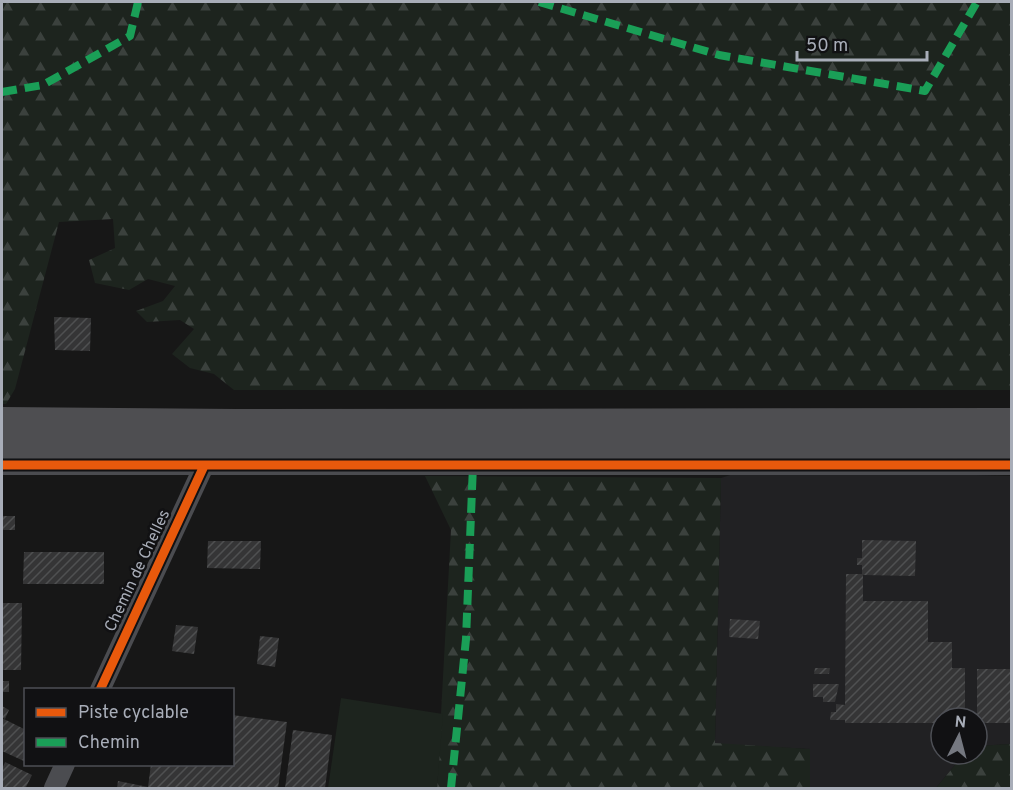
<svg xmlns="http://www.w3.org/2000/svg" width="1013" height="790" font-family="Overpass,sans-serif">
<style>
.built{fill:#212123}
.forest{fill:url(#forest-firs)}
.pitch{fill:#1d241e}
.building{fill:url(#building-hatch)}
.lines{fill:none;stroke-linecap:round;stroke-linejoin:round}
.minor{stroke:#4b4c50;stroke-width:20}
.highway{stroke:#4e4e51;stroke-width:28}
.quiet{stroke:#1a9f57;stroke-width:8;stroke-dasharray:15 8;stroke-linecap:butt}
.cycleway-casing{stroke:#111113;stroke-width:13}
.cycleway{stroke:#e8590c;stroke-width:9}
.labels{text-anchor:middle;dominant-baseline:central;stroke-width:5;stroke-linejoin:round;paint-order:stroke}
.street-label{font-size:16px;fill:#a8adb8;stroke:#111113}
</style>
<defs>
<pattern id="forest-firs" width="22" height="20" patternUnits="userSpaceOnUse" patternTransform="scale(1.5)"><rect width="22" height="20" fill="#1d241e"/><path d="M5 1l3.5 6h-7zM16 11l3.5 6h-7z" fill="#3b413d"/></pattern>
<pattern id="building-hatch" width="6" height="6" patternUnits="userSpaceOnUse" patternTransform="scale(1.5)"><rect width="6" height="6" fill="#353536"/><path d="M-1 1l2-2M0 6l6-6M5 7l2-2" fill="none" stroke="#4f5051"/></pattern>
</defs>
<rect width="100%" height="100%" fill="#171717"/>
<path class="built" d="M908 473 1011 476V744L977 746V718H941V754H964L936 788H810V749L715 744 721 478 733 474Z"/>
<path class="forest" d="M2 2H1011V390H234L214 374 190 368 172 354 194 329 180 320 147 322 136 311 163 301 175 286 148 279 129 290 95 283 89 260 115 248 113 219 59 222 15 389 6 404H2Z
M425 476 721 478 715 743 810 749V788H437L451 530Z
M1011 744V788H936L964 754H977V746Z"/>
<path class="pitch" d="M341 698 443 714 437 788H328Z"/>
<path class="building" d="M54 317 91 318 90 351 55 350Z
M2 516H15V530H2Z
M862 540 916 541 915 576 863 575V601H928V642H952V668H965V718H941V723H845V720H830L831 712H836V704L845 705 846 574H862V565H857V558H862Z
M208 541H261L260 569 207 568Z
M24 552H104V584H23Z
M2 603H22L21 670H2Z
M730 619 760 621 758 639 729 637Z
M176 625 198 627 194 654 172 651Z
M260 636 279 638 275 667 257 664Z
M815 668H830L829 674H814Z
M977 669H1012V723H977Z
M2 681H9V692H2Z
M813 684H839L835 702H823V697H813Z
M2 706 9 710 5 719 2 717Z
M232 715 287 722 278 788H117L118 781 148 787 151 764H232Z
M2 718 26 730V762L2 751Z
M293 730 332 735 325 788H285Z
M5 762 32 775 26 787 2 788V769Z"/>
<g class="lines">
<path class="minor" d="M2 465H1012
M100 690 204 466
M54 788 65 764"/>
<path class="highway" d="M2 421 236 423 1012 422
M2 444 1012 445"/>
<path class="quiet" d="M539 2 719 55 925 91 977 2
M2 92 43 85 130 36 138 2
M451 788 466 639 473 465"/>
<defs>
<path id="cycleway" d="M2 465H1012
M100 690 204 466"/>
</defs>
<use href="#cycleway" class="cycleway-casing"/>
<use href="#cycleway" class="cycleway"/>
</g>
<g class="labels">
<g class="street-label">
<text transform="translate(138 571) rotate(-65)">Chemin de Chelles</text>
</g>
</g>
<rect width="1013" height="790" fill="none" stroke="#a8adb8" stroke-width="6"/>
<rect x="24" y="688" width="210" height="78" fill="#111113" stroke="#4d4f55" stroke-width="1.5"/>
<rect x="36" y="708" width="30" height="9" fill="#e8590c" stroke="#4d4f55" stroke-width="1.5"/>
<text x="78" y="718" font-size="18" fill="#a8adb8">Piste cyclable</text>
<rect x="36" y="738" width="30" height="9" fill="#1a9f57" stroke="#4d4f55" stroke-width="1.5"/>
<text x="78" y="748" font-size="18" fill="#a8adb8">Chemin</text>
<g transform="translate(959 736) rotate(6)"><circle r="28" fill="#111113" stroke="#4d4f55" stroke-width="1.5"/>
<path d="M0-4.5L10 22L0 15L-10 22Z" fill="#757880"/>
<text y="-9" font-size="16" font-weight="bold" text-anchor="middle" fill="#a8adb8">N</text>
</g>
<path d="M797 51v9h130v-9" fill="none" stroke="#a8adb8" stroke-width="3"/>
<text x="806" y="51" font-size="18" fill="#a8adb8" stroke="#111113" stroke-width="4.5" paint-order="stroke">50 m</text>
</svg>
